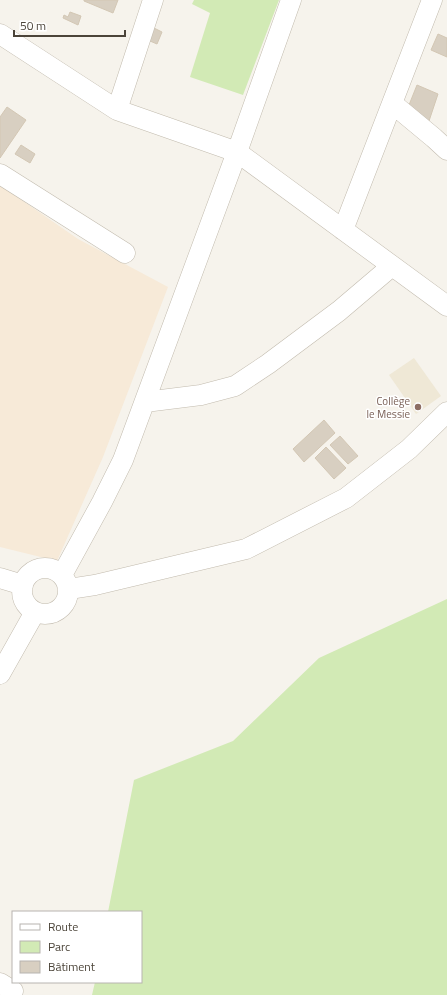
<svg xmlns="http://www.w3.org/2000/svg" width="447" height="995" font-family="'Titillium Web',sans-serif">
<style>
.commercial{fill:#f7ead8}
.education{fill:#efe8d6}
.green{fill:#d2eab5}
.building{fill:#d8cfc1;stroke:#d3c7b4}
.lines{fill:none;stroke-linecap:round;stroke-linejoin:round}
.minor-casing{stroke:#c2bbae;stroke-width:21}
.minor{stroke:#fff;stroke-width:20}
.education-dot{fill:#8d6e63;stroke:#fff;stroke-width:1.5}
.labels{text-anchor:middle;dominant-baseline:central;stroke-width:3;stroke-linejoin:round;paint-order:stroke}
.education-label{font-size:11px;fill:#785e54;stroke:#fff;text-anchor:end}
</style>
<rect width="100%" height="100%" fill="#f6f3ec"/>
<path class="commercial" d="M0 185 78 239 168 287 103 457 57 561 0 547Z"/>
<path class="education" d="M414 358 441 396 416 414 389 375Z"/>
<path class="green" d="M194 0H279L243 95 190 77 210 13 192 4Z
M447 599V995H92L95 982H141V912H108L134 780 233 741 319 658Z"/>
<path class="building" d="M84 0H118L113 13 84 1Z
M70 12 81 16 78 25 63 18 64 15 68 17Z
M142 22 162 32 157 44 136 35Z
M438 34 447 38V57L431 50Z
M417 85 438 94 428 124 409 105Z
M7 107 26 120 0 158V117Z
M21 145 35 154 30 163 15 154Z
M324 420 335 433 304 462 293 449Z
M340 436 358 456 348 464 330 445Z
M326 447 346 468 334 479 315 458Z"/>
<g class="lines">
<defs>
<path id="minor" d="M0 34 117 110 237 152 447 306
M393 104 434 138 447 150
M117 110 153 0
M0 174 125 253
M343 230 432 0
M145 402 201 395 235 386 268 364 339 311 392 266
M22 591a23 23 0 1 1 46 0a23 23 0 1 1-46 0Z
M62 575 102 502 123 460 237 152 291 0
M0 578 23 585
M69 589 95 585 246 549 346 498 409 449 447 412
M0 674 35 612
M0 983 13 991 11 995"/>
</defs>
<use href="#minor" class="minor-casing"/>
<use href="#minor" class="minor"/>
</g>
<circle class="education-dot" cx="418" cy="407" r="4"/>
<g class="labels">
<g class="education-label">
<text x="410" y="401">Collège<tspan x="410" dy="13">le Messie</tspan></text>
</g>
</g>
<rect x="12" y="911" width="130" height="72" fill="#ffffff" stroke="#b7b4b0"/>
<rect x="20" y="924" width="20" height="6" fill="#ffffff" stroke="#b7b4b0"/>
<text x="48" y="931" font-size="12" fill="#4b4439">Route</text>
<rect x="20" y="941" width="20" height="12" fill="#d2eab5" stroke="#b7b4b0"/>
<text x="48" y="951" font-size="12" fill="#4b4439">Parc</text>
<rect x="20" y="961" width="20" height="12" fill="#d8cfc1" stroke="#b7b4b0"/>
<text x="48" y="971" font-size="12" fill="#4b4439">Bâtiment</text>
<path d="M14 30v6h111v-6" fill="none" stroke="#4b4439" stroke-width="2"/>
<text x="20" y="30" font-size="12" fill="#4b4439" stroke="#ffffff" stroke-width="3" paint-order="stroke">50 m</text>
</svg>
